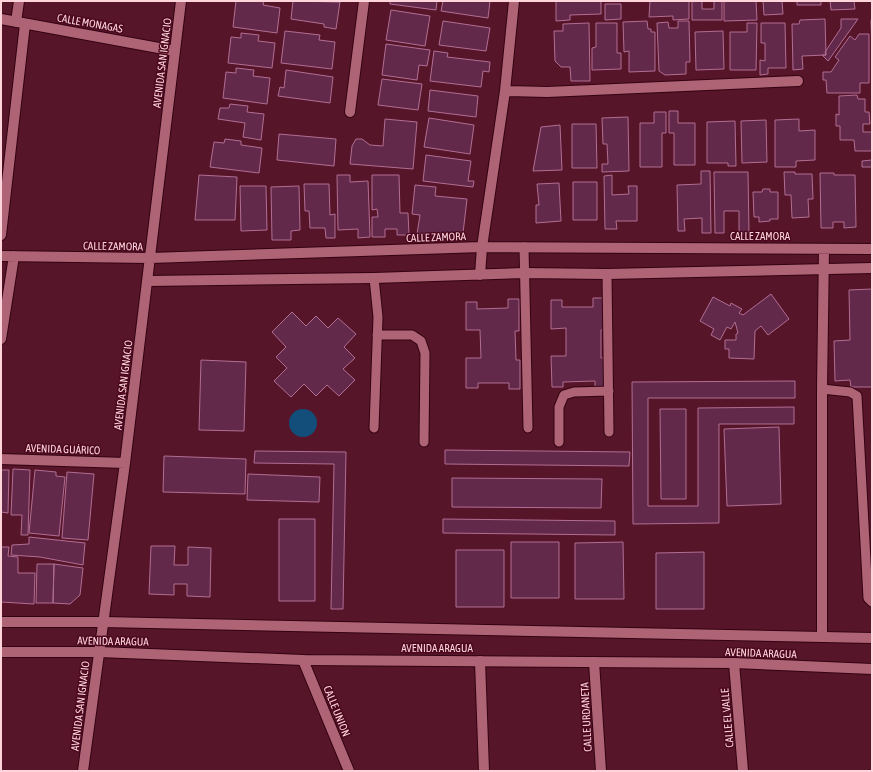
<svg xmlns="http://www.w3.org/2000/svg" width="873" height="772" font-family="'Asap Condensed',sans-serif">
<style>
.water{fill:#134e7b}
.building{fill:#63294b;stroke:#b16e93}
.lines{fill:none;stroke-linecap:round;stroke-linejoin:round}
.service-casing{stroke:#330313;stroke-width:11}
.minor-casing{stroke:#330313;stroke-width:12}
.tertiary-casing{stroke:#330313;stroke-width:12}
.service{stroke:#af6475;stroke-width:9}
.minor{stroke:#af6475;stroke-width:10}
.tertiary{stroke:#af6475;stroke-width:10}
.labels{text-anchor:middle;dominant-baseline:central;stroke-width:3;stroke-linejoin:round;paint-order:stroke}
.street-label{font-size:11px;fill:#ffd4db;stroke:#4b081f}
</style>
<rect width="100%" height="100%" fill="#571529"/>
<path class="water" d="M289 423a14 14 0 1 1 28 0a14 14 0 1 1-28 0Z"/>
<path class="building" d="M236 1H264L263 5 280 8 277 33 233 27Z
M293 1 340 2 336 29 324 27V24L291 19Z
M390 1H437L436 10 390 4Z
M443 1H490L488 18 441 11Z
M556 1H601V14L570 15V20L556 21Z
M650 1H689V19L673 20V16L649 17Z
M692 1H702V9H714V1H722V20H692Z
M724 1H756L757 20 724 21Z
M763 1H782L783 14 764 15Z
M797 1H821V5H797Z
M830 1H854L855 9 831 10Z
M605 4H621V19L605 20Z
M391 10 430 16 425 46 386 40Z
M825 19 826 55 802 56 803 69 793 70 792 24H799L800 20Z
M841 19H858L828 61 822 55H826L825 52 841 28Z
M871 20H872V54Z
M443 21 490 28 486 51 439 45Z
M647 21 648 29H651V32H655V71L629 72V51L624 52 623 22Z
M678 21H689L690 62H686V74L665 75 659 71 657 23 668 22 669 28H678Z
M589 23 590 81H571L570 67H561L555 61 554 31H563V24Z
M596 23H617V53H621V69L592 70V48L596 47Z
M747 23H757L756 70H730V32H747Z
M761 23H785L786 68H768V74L760 75V60L765 61V43H761Z
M285 31 320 35 319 40 335 42 332 69 281 63Z
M723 31 724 69 696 70 695 32Z
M241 33 259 35 258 41 275 43 272 68 228 63 231 37 241 38Z
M859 34H869V83H860V93H827L826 80H823V72H831L839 60 835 57 850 36 855 40Z
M386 44 430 50 427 66 419 65 417 80 382 75Z
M434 51 448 53 447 57 490 62 489 72 483 71 481 87 430 81Z
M236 68 254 70 253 76 270 78 267 104 223 98 226 72 236 73Z
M286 70 333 77 330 103 278 96 280 87 284 88Z
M382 79 422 84 418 110 378 105Z
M430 90 478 96 476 117 428 111Z
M857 95 858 99H865V112H869L870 124H863V132H872V158V151H855L854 140H840V126H836V114L839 115V96Z
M230 104 248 106 247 112 264 114 261 140 243 137 245 123 218 119 220 108H229Z
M669 111H678V123H695V165H674V133H669Z
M654 112H666V133H662V167H640V123H654Z
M628 117 629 171 602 172V164H608L607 144H603L602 118Z
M429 118 474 125 470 154 424 147Z
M385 119 417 122 413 169 350 164 352 146 356 139H362L370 145 383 146Z
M799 119V131L815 130V160L796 161V167H775V120Z
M766 120 767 162 742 163 741 121Z
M735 121 736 166H728V163H707V122Z
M572 124H596L597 168H572Z
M560 125 562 170 533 171 541 127Z
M279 134 336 139 334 166 277 160Z
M225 139 241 141V145L262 148 259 173 210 167 214 142 224 143Z
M426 155 471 161 468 181H474L473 187 423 181Z
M872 160V167H862V161Z
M701 171H710L711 233H702V218L684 219 685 231H678L677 185 701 184Z
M714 172H748L749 233 739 234V211H724V233H715Z
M784 172H795V174H812L813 199H808L809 217 792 218 791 195H785Z
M820 173H834V175H855L856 227 844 228V222H833V228H821Z
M199 175 237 177 235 220H195Z
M337 175H350V182L368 181 370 237 358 238V229L338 230Z
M372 175H399L400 213H408L409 235H397V229H385V237H372V217H378L377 209 372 210Z
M612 175V195L629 194 628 186H637V221H616L617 229H605L604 176Z
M573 182H597V220H573Z
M559 183 561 221 536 223V205H539L537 184Z
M304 184H329L330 215 335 214V238H326L325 228H310L309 211H305Z
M415 185 436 187 435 196 467 199 463 233 417 234 420 215 412 214Z
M240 186H266L267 230 241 231Z
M299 186 300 230 291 231V240H272L271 187Z
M763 189H770V192H778V219H770V221L759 222V217H754L753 192H762Z
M872 289V387H851L850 380 835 381 834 341 850 340 849 290Z
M771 294 789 319 768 335 761 326 755 331 754 359 729 358V349H725V340H736V334L738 333 735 322 731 329 727 327 720 340 711 335 714 329 700 321 713 297 730 306 731 303 742 309 739 313 743 315Z
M593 298H604V330H601V358H605V388H595V381L563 382V387H552L551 356H566V328L551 329V300H562V307H593Z
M508 299H519V331H515L516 360H520V389H509V383H478V388H466V358H481L480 330H466V302H477V309L508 308Z
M292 312 306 326 316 316 328 328 338 318 356 334 344 347 355 358 343 369 355 380 339 396 327 385 316 396 304 384 291 397 274 381 287 368 276 357 286 347 272 332Z
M201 360 246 362 244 431 199 430Z
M795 381V398H648V506H698V408L794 407V424H719V523L633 524 632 382Z
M660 409H686V499H661Z
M779 427 781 504 727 506 724 429Z
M445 450 630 452 629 466 445 464Z
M255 451 346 452 343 609H331L334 464 254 463Z
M164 456 246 459 245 494 163 492Z
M13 469 30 470 28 535H21L22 515H11Z
M1 470H9L8 513 1 512Z
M35 470 56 472V476L65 477 59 536 29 533Z
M67 472 94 474 88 540 62 538Z
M248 474 320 477 319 502 247 500Z
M452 478 602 479 601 508 452 507Z
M279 519H315V601H279Z
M443 519 615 521V535L443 533Z
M29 537 85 543 83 565 40 557 11 555 12 545 29 544Z
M511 542H559V598H511Z
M623 542 624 599H575V543Z
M151 546H175L174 565H188V547L211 548 210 597 187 596V584H174V595L149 594Z
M1 547H9L8 556 18 557V573H35L34 604 1 602Z
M456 550H504V607H456Z
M704 552V609H656V553Z
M37 564H54L53 603H36Z
M54 564 83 568 80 595 70 604 53 603Z"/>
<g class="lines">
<defs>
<path id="service" d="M524 247 528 428
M607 274 609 432
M374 278 378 317 374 428
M377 335H412L421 341 425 353 424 442
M822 389 850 392 857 396 868 598 872 602
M559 442V407L564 395 574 392 609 391"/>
<path id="minor" d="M1 19 175 51
M16 22 19 1
M505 91 547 92 798 81
M350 112 364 1
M1 235 25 24
M1 256 150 258 482 247 872 249
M480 275 482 247 505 91 514 1
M148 281 374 278 524 273 607 274 872 268
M1 339 14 256
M1 459 125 463
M822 637V389L824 249
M303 660 349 771
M480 661 484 771
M594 662 601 771
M734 663 743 771
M83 771 125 463 181 1"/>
<path id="tertiary" d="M1 622H103L872 638
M1 652H99L303 660 734 663 872 669"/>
</defs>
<use href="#service" class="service-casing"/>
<use href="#minor" class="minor-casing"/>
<use href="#tertiary" class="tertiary-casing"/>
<use href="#service" class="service"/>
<use href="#minor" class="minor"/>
<use href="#tertiary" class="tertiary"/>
</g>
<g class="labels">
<g class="street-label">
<text transform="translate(90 23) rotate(10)">CALLE MONAGAS</text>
<text transform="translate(162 63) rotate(-83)">AVENIDA SAN IGNACIO</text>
<text x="760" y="236">CALLE ZAMORA</text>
<text transform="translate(436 237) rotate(-2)">CALLE ZAMORA</text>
<text transform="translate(113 246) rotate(1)">CALLE ZAMORA</text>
<text transform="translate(123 385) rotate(-83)">AVENIDA SAN IGNACIO</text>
<text transform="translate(63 449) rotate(2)">AVENIDA GUÁRICO</text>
<text transform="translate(113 641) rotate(1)">AVENIDA ARAGUA</text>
<text x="437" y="648">AVENIDA ARAGUA</text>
<text transform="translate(761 653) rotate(2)">AVENIDA ARAGUA</text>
<text transform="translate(80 706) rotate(-83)">AVENIDA SAN IGNACIO</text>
<text transform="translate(337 711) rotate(68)">CALLE UNION</text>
<text transform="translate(586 717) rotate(-93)">CALLE URDANETA</text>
<text transform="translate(727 718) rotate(-95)">CALLE EL VALLE</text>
</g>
</g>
<rect width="873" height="772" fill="none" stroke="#ffd4db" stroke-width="4"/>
</svg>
